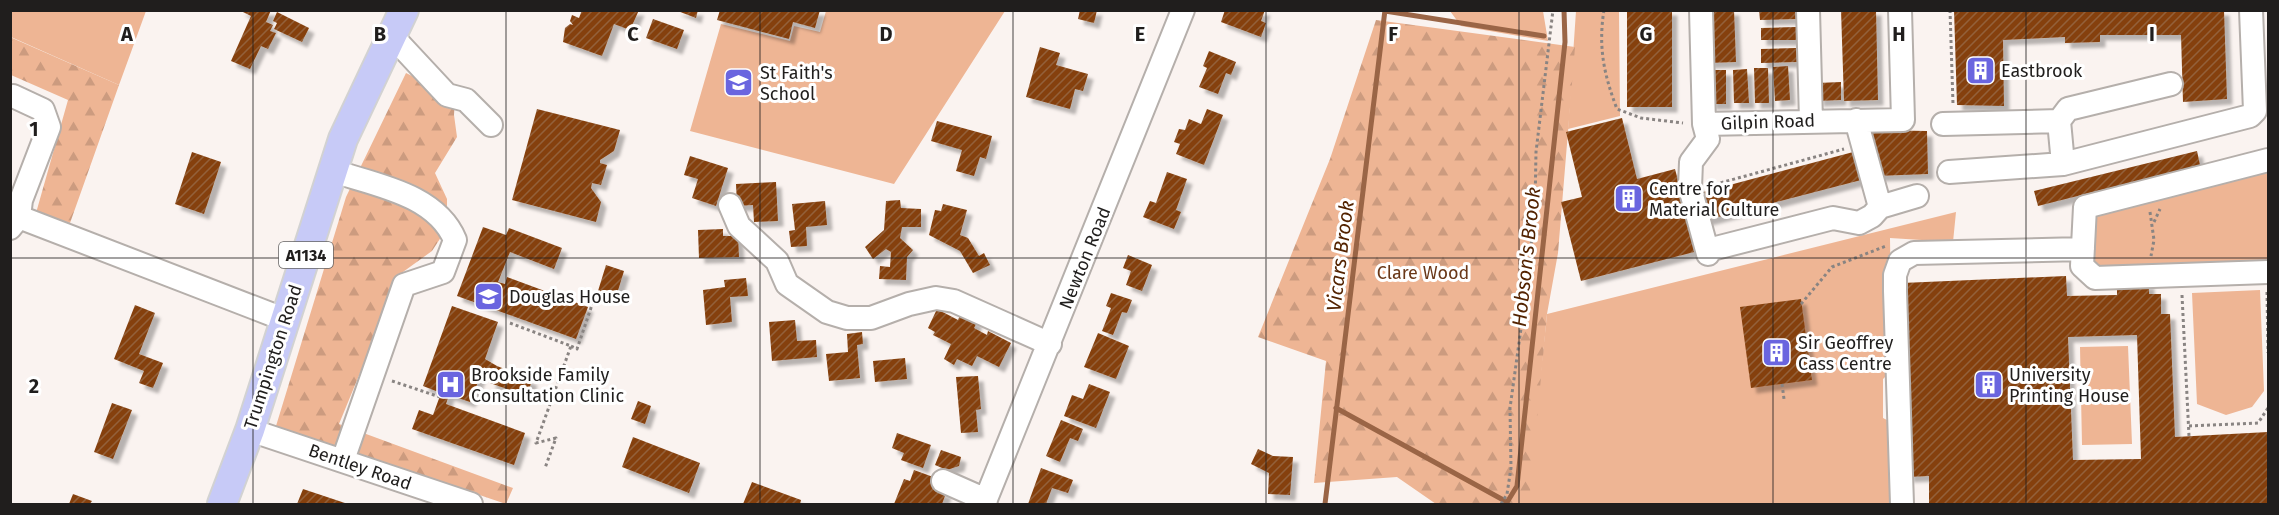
<svg xmlns="http://www.w3.org/2000/svg" width="2279" height="515" font-family="'Fira Sans',sans-serif">
<style>
.green{fill:#eeb594}
.forest{fill:url(#forest-firs)}
.lines{fill:none;stroke-linecap:round;stroke-linejoin:round}
.stream{stroke:#9a6546;stroke-width:5}
.building{fill:url(#building-hatch);fill-rule:evenodd;filter:url(#shadow)}
.minor-casing{stroke:#b5afab;stroke-width:26}
.major-casing{stroke:#d2d2d2;stroke-width:32}
.path{stroke:#898482;stroke-width:3;stroke-dasharray:3 3;stroke-linecap:butt}
.minor{stroke:#fff;stroke-width:22}
.major{stroke:#c7caf7;stroke-width:28}
.grid{fill:none;stroke:#201e1d;stroke-width:1.5;stroke-opacity:0.55}
.labels{text-anchor:middle;dominant-baseline:central;stroke-width:6;stroke-linejoin:round;paint-order:stroke}
.shield{fill:#fff;stroke:#636261;stroke-width:1.5}
.shield-label{font-size:16px;font-weight:bold;fill:#201e1d}
.poi-label{font-size:18px;fill:#201e1d;stroke:#fff;text-anchor:start}
.street-label{font-size:18px;fill:#201e1d;stroke:#fff}
.park-label{font-size:18px;fill:#6a3818;stroke:#fff}
.water-label{font-size:20px;font-style:italic;fill:#532300;stroke:#fff}
.grid-label{font-size:20px;text-anchor:middle;font-weight:bold;fill:#201e1d;stroke:#fff;stroke-width:6;stroke-linejoin:round;paint-order:stroke}
</style>
<defs>
<pattern id="forest-firs" width="22" height="20" patternUnits="userSpaceOnUse" patternTransform="scale(1.5)"><rect width="22" height="20" fill="#eeb594"/><path d="M5 1l3.5 6h-7zM16 11l3.5 6h-7z" fill="#cc9b7f"/></pattern>
<pattern id="building-hatch" width="6" height="6" patternUnits="userSpaceOnUse" patternTransform="scale(1.5)"><rect width="6" height="6" fill="#854110"/><path d="M-1 1l2-2M0 6l6-6M5 7l2-2" fill="none" stroke="#93603b"/></pattern>
<filter id="shadow"><feDropShadow dx="5.5" dy="5.5" stdDeviation="1.5" flood-color="#0004"/></filter>
</defs>
<rect width="100%" height="100%" fill="#faf3f0"/>
<path class="green" d="M11 11H146L119 85 11 37Z
M826 11H1005L894 184 690 131 721 24 790 41 794 26 820 32Z
M1450 11H1543L1548 41 1461 26Z
M1576 11H1619L1620 116 1568 129Z
M2268 171V260L2104 269 2091 260 2095 214 2103 210Z
M1956 212 1953 242 1890 238 1892 370 1883 379V418L1893 423 1895 504H1524L1528 495 1547 314Z
M2260 290 2264 391 2252 407 2226 415 2197 404 2192 293Z
M2128 346 2132 444 2082 445 2080 347Z"/>
<path class="forest" d="M1376 20 1575 47 1558 253 1547 314 1529 504H1436L1397 477 1314 483 1326 361 1258 337 1330 159Z
M10 37 119 85 70 223 36 213 68 100 11 75Z
M406 73 455 97 454 115 457 137 435 173 447 199V228L432 251 396 277 388 305 339 424 513 488 506 504 276 426 346 197Z"/>
<g class="lines">
<path class="stream" d="M1385 11 1544 36
M1336 408 1507 502
M1325 504 1385 10
M1506 504 1517 486 1565 42 1564 10"/>
</g>
<path class="building" d="M239 10H271L266 22 273 25 270 31 276 33 268 49 261 46 250 69 231 61 251 16Z
M582 10H639L630 30 614 24 602 56 563 42 565 28 570 24 573 25 570 21 572 15 579 18Z
M675 10H698L696 18Z
M720 10H820L815 28 793 22 789 39 717 20Z
M1080 10H1097L1094 23 1078 19Z
M1225 10H1265L1261 21 1266 23 1261 37 1221 22Z
M1627 10H1672V107H1627Z
M1706 10H1734L1736 62 1708 63Z
M1759 10H1796L1797 19 1760 20Z
M1841 10H1876L1878 100 1844 101Z
M1954 10H2224L2227 99 2183 102 2181 35H2100V42L2065 43V37L2003 40 2004 106 1957 105Z
M277 12 309 28 302 42 274 29 277 23 273 21Z
M653 19 684 30 677 49 646 38Z
M1796 27V40H1761V28Z
M1040 47 1060 53 1056 65 1088 74 1083 91 1075 89 1070 109 1026 97Z
M1796 48 1797 62 1761 63V49Z
M1209 51 1236 62 1231 75 1226 73 1218 94 1199 87 1207 68 1203 66Z
M1788 66 1790 100 1775 101 1773 67Z
M1754 68H1768L1769 103H1755Z
M1747 69 1749 103H1734L1733 70Z
M1709 70H1726V104H1710Z
M1841 82V100L1818 101 1817 83Z
M537 109 620 130 614 151 600 160V163L607 165 601 185 592 183 591 188 601 202 596 222 512 200Z
M1207 109 1223 115 1204 165 1176 154 1180 144 1174 142 1179 129 1185 130 1189 119 1201 124Z
M1622 118 1637 179 1675 169 1683 200 1702 250 1581 281 1561 202 1582 197 1566 132Z
M937 121 992 136 986 159 980 157 974 176 956 171 962 150 931 141Z
M1869 130 1927 131 1928 174 1876 176Z
M1857 151 1865 179 1703 221 1696 194Z
M2197 151 2200 165 2038 206 2034 191Z
M192 152 221 162 204 214 175 204Z
M690 156 728 168 716 206 692 198 698 179 684 175Z
M1167 172 1187 179 1176 210 1181 212 1174 229 1143 217 1150 201 1156 203Z
M776 182 778 221 754 222 753 205 737 206 736 184Z
M900 200 901 208 921 209V227H902L900 238 913 250 907 257 906 280 879 279 880 266 890 267 891 252 886 249 873 259 865 247 884 230 886 201Z
M825 201 827 225 806 227 807 246 791 247 789 231 795 230 792 204Z
M943 204 967 210 960 235 968 238 979 256 984 253 990 265 973 273 960 251 929 235 935 210 941 211Z
M483 227 506 235 509 228 562 248 554 269 510 252 498 282 505 284 507 277 588 307 576 339 457 296Z
M723 229V236H738L739 257 699 258 698 230Z
M1128 255 1152 265 1142 291 1126 285 1131 271 1123 268Z
M606 265 624 271 616 297 598 291Z
M2066 276 2067 296 2117 295V284L2149 283V294H2161V314H2170L2175 437 2268 432V504H1929V476L1908 477 1902 283ZM2137 335 2141 459 2073 460 2068 337Z
M746 278 748 296 730 297 732 322 706 325 703 290 725 287 724 280Z
M1111 293 1132 300 1127 313 1122 312 1113 335 1102 331 1111 308 1106 306Z
M1801 299 1812 380 1751 388 1740 307Z
M135 305 155 313 139 354 163 363 153 388 139 383 144 371 114 359Z
M452 306 498 322 485 359 497 366 532 380 527 396 490 383 493 373 484 367 470 402 449 395 446 404 525 433 514 465 412 429 419 410 433 415 441 393 423 386Z
M937 309 958 320 961 313 977 322 974 328 987 335 988 331 1011 343 999 367 977 356 972 366 957 359 954 365 944 359 951 344 933 335 935 332 928 328Z
M795 320 797 341 816 340 817 357 772 361 769 322Z
M862 332 863 344 857 345 860 378 829 381 826 354 848 352 847 334Z
M1098 333 1129 346 1116 379 1084 367Z
M905 358 907 379 875 382 873 361Z
M978 376 981 409 976 410 978 432 961 433 956 377Z
M1089 384 1110 392 1096 428 1064 416 1072 395 1083 399Z
M638 401 651 406 645 424 631 419Z
M112 403 132 410 113 459 94 452Z
M1061 420 1083 429 1078 441 1070 438 1060 462 1046 456Z
M897 433 931 445 923 468 901 460 904 453 892 448Z
M633 437 700 463 689 493 622 467Z
M1258 449 1273 456 1293 457 1290 495 1268 494 1269 473 1251 464Z
M941 450 961 457 959 466 947 470 935 465Z
M1041 468 1073 480 1068 493 1052 488 1046 504H1028Z
M914 470 936 478 932 488 946 493 942 504H894L904 479 910 481Z
M752 482 801 500 800 504H743Z
M303 489 348 504H297Z
M73 494 92 501 90 504H69Z"/>
<g class="lines">
<defs>
<path id="minor" d="M1701 10 1704 124 1708 139 1691 162 1690 188 1708 254
M1808 10 1811 121
M392 36 447 95 466 100 491 125
M1856 120 1880 207
M2059 121 2068 109 2171 84
M1704 124 1903 120 1900 10
M1943 124 2059 121 2063 164
M2268 160 2085 207 2082 266 2095 278 2268 272
M333 171C375 185 436 194 455 240L443 272 404 285 343 460
M1949 172 2063 164 2250 116 2255 111 2251 10
M730 205 739 226 777 261 787 284 827 312 847 318H871L909 304 936 298 954 301 1050 344
M19 217 286 320
M10 228 19 217 21 200 49 127 43 110 13 96
M1716 248 1833 218 1859 223 1872 216 1880 207 1917 196
M250 430 471 504
M943 481 986 500
M984 504 1183 10
M1902 504 1895 291V275L1900 261 1914 253 2083 249"/>
<path id="major" d="M222 504 250 430 343 139 404 10"/>
</defs>
<use href="#minor" class="minor-casing"/>
<use href="#major" class="major-casing"/>
<path class="path" d="M1604 10C1598 47 1604 75 1617 109L1641 118 1683 123
M1950 10 1953 104
M1709 186 1844 149
M2150 212 2154 240 2151 256
M2154 222 2160 209
M2267 292 2268 353
M2182 295 2189 436
M1801 304 1832 267 1886 246
M510 323 571 346 536 443 556 438 545 468
M571 346 577 349 595 296
M392 381 440 397
M1782 384 1784 399
M2189 426 2258 423 2268 408
M1501 504 1507 494 1511 468 1510 408 1527 285 1535 207 1536 152 1553 10"/>
<use href="#minor" class="minor"/>
<use href="#major" class="major"/>
</g>
<path class="grid" d="M253 10V504M506 10V504M760 10V504M1013 10V504M1266 10V504M1519 10V504M1773 10V504M2026 10V504M10 258H2268"/>
<defs>
<symbol id="building-square" viewBox="-11 -11 22 22"><rect x="-9" y="-9" width="18" height="18" rx="4" fill="#6a65df" stroke="#fff"/><path d="M-4-6H4V6H1V3H-1V6H-4ZM-2.5-4.3h1.7v1.8h-1.7ZM.8-4.3h1.7v1.8H.8ZM-2.5-1h1.7V.8h-1.7ZM.8-1h1.7V.8H.8Z" fill="#fff"/></symbol>
<symbol id="school-square" viewBox="-11 -11 22 22"><rect x="-9" y="-9" width="18" height="18" rx="4" fill="#6a65df" stroke="#fff"/><path d="M0-5L7-2L0 1L-7-2ZM-4 1L0 2.5L4 1V4Q0 6-4 4Z" fill="#fff"/></symbol>
<symbol id="university-square" viewBox="-11 -11 22 22"><rect x="-9" y="-9" width="18" height="18" rx="4" fill="#6a65df" stroke="#fff"/><path d="M0-5L7-2L0 1L-7-2ZM-4 1L0 2.5L4 1V4Q0 6-4 4Z" fill="#fff"/></symbol>
<symbol id="hospital-square" viewBox="-11 -11 22 22"><rect x="-9" y="-9" width="18" height="18" rx="4" fill="#6a65df" stroke="#fff"/><path d="M-5-5h3v3.5h4V-5h3V5h-3V1.5h-4V5h-3Z" fill="#fff"/></symbol>
</defs>
<g fill-rule="evenodd">
<use href="#building-square" x="1964" y="54" width="33" height="33"/>
<use href="#school-square" x="722" y="66" width="33" height="33"/>
<use href="#building-square" x="1612" y="182" width="33" height="33"/>
<use href="#university-square" x="472" y="280" width="33" height="33"/>
<use href="#building-square" x="1760" y="336" width="33" height="33"/>
<use href="#hospital-square" x="434" y="368" width="33" height="33"/>
<use href="#building-square" x="1972" y="368" width="33" height="33"/>
</g>
<g class="labels">
<rect class="shield" x="279" y="242" width="54" height="26" rx="4.5"/>
<g class="shield-label">
<text x="306" y="255">A1134</text>
</g>
<g class="poi-label">
<text x="2001" y="71">Eastbrook</text>
<text x="760" y="73">St Faith's<tspan x="760" dy="21">School</tspan></text>
<text x="1649" y="189">Centre for<tspan x="1649" dy="21">Material Culture</tspan></text>
<text x="509" y="297">Douglas House</text>
<text x="1798" y="343">Sir Geoffrey<tspan x="1798" dy="21">Cass Centre</tspan></text>
<text x="471" y="375">Brookside Family<tspan x="471" dy="21">Consultation Clinic</tspan></text>
<text x="2009" y="375">University<tspan x="2009" dy="21">Printing House</tspan></text>
</g>
<g class="street-label">
<text transform="translate(1768 122) rotate(-2)">Gilpin Road</text>
<text transform="translate(1085 258) rotate(-68)">Newton Road</text>
<text transform="translate(273 357) rotate(-72)">Trumpington Road</text>
<text transform="translate(360 467) rotate(19)">Bentley Road</text>
</g>
<g class="park-label">
<text x="1423" y="273">Clare Wood</text>
</g>
<g class="water-label">
<text transform="translate(1340 256) rotate(-83)">Vicars Brook</text>
<text transform="translate(1526 257) rotate(-84)">Hobson's Brook</text>
</g>
</g>
<g class="grid-label">
<text x="127" y="41">A</text>
<text x="380" y="41">B</text>
<text x="633" y="41">C</text>
<text x="886" y="41">D</text>
<text x="1140" y="41">E</text>
<text x="1393" y="41">F</text>
<text x="1646" y="41">G</text>
<text x="1899" y="41">H</text>
<text x="2152" y="41">I</text>
<text x="34" y="136">1</text>
<text x="34" y="393">2</text>
</g>
<rect width="2279" height="515" fill="none" stroke="#201e1d" stroke-width="24"/>
</svg>
